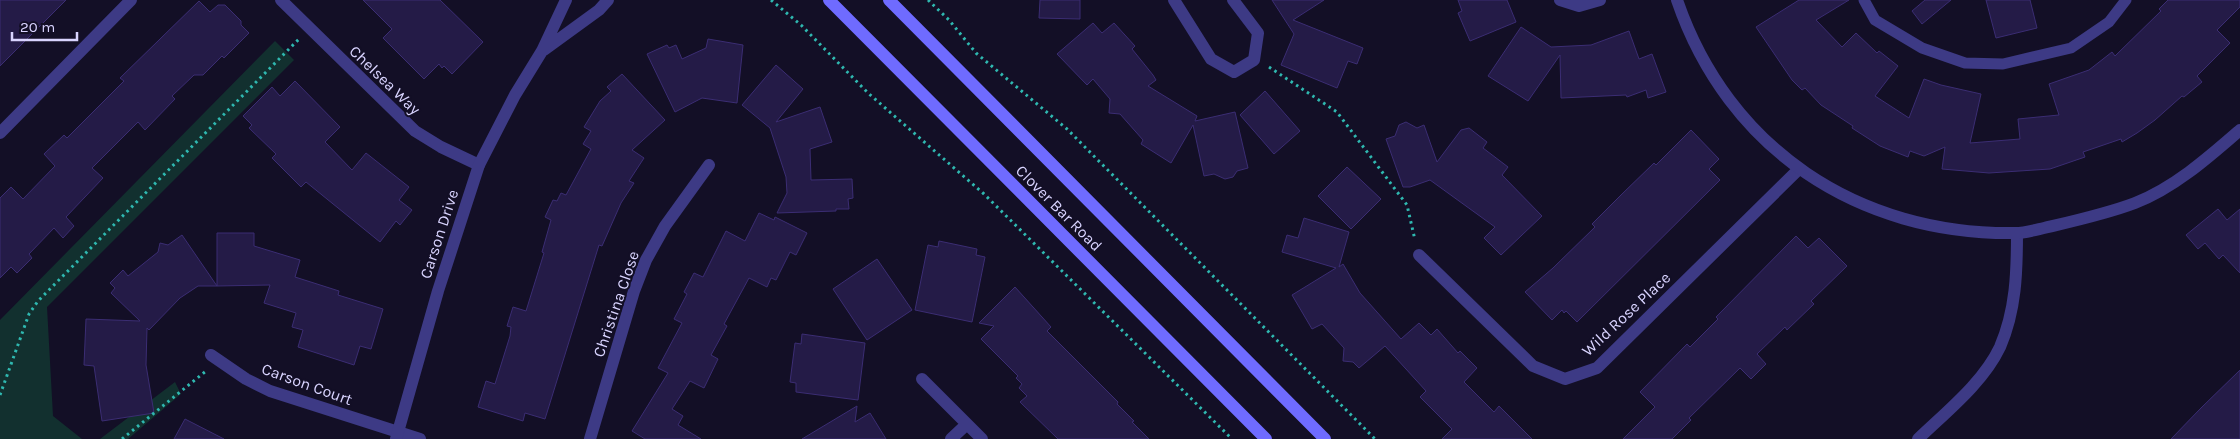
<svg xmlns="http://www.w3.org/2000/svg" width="2240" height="439" font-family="Karla,sans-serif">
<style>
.green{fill:#12302f}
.building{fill:#241b47;stroke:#3b2d73}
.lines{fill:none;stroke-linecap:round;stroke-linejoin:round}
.path{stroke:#2fb8b0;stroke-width:3;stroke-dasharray:2.5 4;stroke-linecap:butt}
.service{stroke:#3d3a85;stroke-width:11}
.minor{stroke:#3d3a85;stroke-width:12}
.tertiary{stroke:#3d3a85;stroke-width:12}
.secondary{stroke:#6f6bff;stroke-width:12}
.labels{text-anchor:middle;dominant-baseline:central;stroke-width:4;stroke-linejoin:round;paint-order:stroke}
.street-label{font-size:16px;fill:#d9d4ff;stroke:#130f26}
</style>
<rect width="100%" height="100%" fill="#130f26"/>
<path class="green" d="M275 41 294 60 47 307 53 416 82 439H0V320Z
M175 382 181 394 128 439H100Z"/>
<path class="building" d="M0 0H66L0 66Z
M363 0H440L483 42 452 74 444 66 442 68 439 64 424 79 383 38 392 29Z
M1040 0H1080V19L1039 18Z
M1272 0H1324L1293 20 1363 48 1357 64 1348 61 1337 88 1281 65 1294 34Z
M1458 0H1507L1516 22 1470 41 1458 13 1462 11Z
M1799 0H1849L1816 20 1842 47 1856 33 1877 53 1879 51 1898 66 1875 96 1909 118 1924 79 1941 85 1981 94 1970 143 2020 139 2018 119 2059 115 2049 84 2089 70 2112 52 2115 56 2161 11 2159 9 2168 0H2240V7L2217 30 2230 43 2197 76 2202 82 2184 97 2182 96 2155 120 2137 133 2122 142 2121 139 2083 152 2085 157 2050 169 1989 173 1942 169 1945 147 1924 156 1910 151 1908 157 1880 146 1852 128 1853 126 1821 105 1805 88 1802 90 1792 80 1756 27Z
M1925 0H1951L1922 24 1912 11Z
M1986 0H2030L2037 28 1996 38Z
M199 1 210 12 218 5H225L241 21V25L249 33 224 58 222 56 203 75H194L172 96 175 99 145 130 138 122 92 168 103 178 66 217 74 226 63 238 54 228 29 254 32 258 17 273 11 267 0 278V198L11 187 23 199 55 166 44 154 64 135 67 138 124 81 120 78Z
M1093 23 1102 33 1114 23 1135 46 1132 49 1153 75 1156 80 1148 86 1197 116 1195 121 1235 112 1248 168 1237 171 1233 177 1225 179 1214 174 1204 176 1193 125 1171 163 1141 144 1143 140 1120 114 1109 113 1110 99 1093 79 1087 85 1057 54Z
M1521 27 1551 47 1591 45 1629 31 1639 59 1652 54 1666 92 1648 98 1646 90 1627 97 1626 95 1561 98 1560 55 1528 101 1488 76Z
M708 39 743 45 737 103 702 98 675 112 647 54 667 45 669 48 676 45 682 59 706 48Z
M776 65 803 89 776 122 820 107 832 142 810 149 811 180 852 179 853 198 848 199 849 209H836V211L777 213 787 193 786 177 770 128 742 105Z
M622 74 665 120 632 150 644 158 629 181 634 183 621 203 602 246 599 245 545 419 525 413 523 421 478 407 486 381 495 384 510 336 511 327 507 326 513 307 526 311 544 253 542 252 551 220 545 217 553 200 557 201 561 193 566 195 591 149 583 144 591 131 584 127 600 101 611 91 607 87Z
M295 81 340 127 325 142 352 170 366 153 409 187 399 200 412 210 400 225 396 221 380 242 306 182 301 187 272 158 276 154 249 128 252 125 243 116 272 87 280 96Z
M1265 91 1300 131 1274 154 1240 115Z
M1406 122 1417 128 1424 125 1437 162 1461 130 1469 128 1487 142 1483 148 1508 167 1502 175 1542 216 1501 255 1484 238 1495 227 1430 180 1410 187H1403L1386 139 1395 136 1399 125Z
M1691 130 1719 159 1709 169 1720 180 1577 322 1566 311 1564 313 1562 310 1552 320 1525 292 1553 268 1595 227 1592 224 1621 195 1654 163 1656 165Z
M1347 167 1381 199 1351 229 1318 196Z
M2218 209 2227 220 2240 209V273L2223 255 2219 259 2205 243 2198 249 2186 235Z
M759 213 774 220 775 217 807 233 796 255 790 252 776 280 771 278 767 287 749 278 724 324 727 326 711 355 718 359 704 388 690 381 672 409 683 416 678 425 701 439H645L632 431 668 373 658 368 682 323 674 319 687 294 684 292 694 273 703 277 726 231 745 241Z
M1304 218 1349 232 1339 267 1343 264 1360 293 1401 339 1419 323 1431 335 1437 329 1458 353 1460 351 1477 368 1464 382 1494 412 1499 406 1532 439H1442L1452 429 1420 397 1426 391 1385 346 1359 368 1353 362 1343 361 1344 348 1322 324 1312 329 1292 295 1336 268 1282 252 1287 235 1298 238Z
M217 233H254V246L300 260 295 277 339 291 338 295 383 309 371 349 360 346 354 365 298 347 303 330 292 327 296 313 264 303 270 285 217 286Z
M182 235 217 286H198L180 298 149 330 147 328 146 365 154 413 102 421 94 366 84 365 86 319 140 321 111 293 115 288 110 283 123 270 128 276 158 252 160 243 168 245Z
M1796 236 1808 248 1819 238 1847 266 1811 301 1814 304 1787 330 1785 327 1757 354 1766 364 1751 379 1740 368 1689 418 1691 420 1672 439H1623L1655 407 1640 392 1687 344 1690 347 1718 319 1716 317Z
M939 241 977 249 976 255 985 257 972 322 915 310 928 245 938 247Z
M877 259 912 310 867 340 833 289Z
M1015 287 1051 327 1047 331 1118 402 1117 404 1134 421 1132 422 1149 439H1058L1020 402 1027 396 1019 388 1022 384 1016 378 1018 376 981 339 994 326 979 323Z
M802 334 865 343 858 400 796 392V383L790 382 795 343 801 344Z
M2240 370V439H2171L2201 408Z
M857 406 855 422 870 413 886 439H802Z
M185 419 224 439H174Z"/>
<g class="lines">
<path class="path" d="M771 0 801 25 868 93 984 194 1232 439
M928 0 949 20 976 53 1067 129 1375 439
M1269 67 1337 112 1407 205 1415 240
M0 395 29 314 38 301 299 39
M122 439 206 371"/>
<path class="service" d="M1864 0 1875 20 1922 48 1965 63 2003 64 2071 48 2109 22 2126 0"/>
<path class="minor" d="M281 0 415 131 441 147 479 165
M1174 0 1211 59 1234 72 1254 60 1258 33 1233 0
M1560 0 1579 6 1600 0
M0 133 131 0
M1419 255 1533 366 1565 379 1597 368 1799 169
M211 355 246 379 270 391 420 439
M922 379 982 439
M590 439 634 291 646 260 665 226 709 165
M951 439 967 424
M1918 439C1946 412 1983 383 2000 347 2016 310 2017 272 2017 233"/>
<path class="tertiary" d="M1677 0C1728 149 1858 235 2015 233 2024 233 2035 230 2044 228 2074 221 2106 214 2135 203 2174 188 2209 157 2240 130
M544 50 599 10 608 0
M396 439 438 291 479 165 515 95 542 51 566 0"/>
<path class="secondary" d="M829 0 1266 439
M889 0 1325 439"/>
</g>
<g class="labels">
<g class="street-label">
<text transform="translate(385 80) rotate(44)">Chelsea Way</text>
<text transform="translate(1059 208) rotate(45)">Clover Bar Road</text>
<text transform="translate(439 234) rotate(-72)">Carson Drive</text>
<text transform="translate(616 304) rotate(-71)">Christina Close</text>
<text transform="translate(1626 314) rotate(-43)">Wild Rose Place</text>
<text transform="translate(307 384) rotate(20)">Carson Court</text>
</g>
</g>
<path d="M12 32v8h65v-8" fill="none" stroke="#d9d4ff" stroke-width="2.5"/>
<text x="20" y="32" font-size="15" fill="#d9d4ff" stroke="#130f26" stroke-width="4" paint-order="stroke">20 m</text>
</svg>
